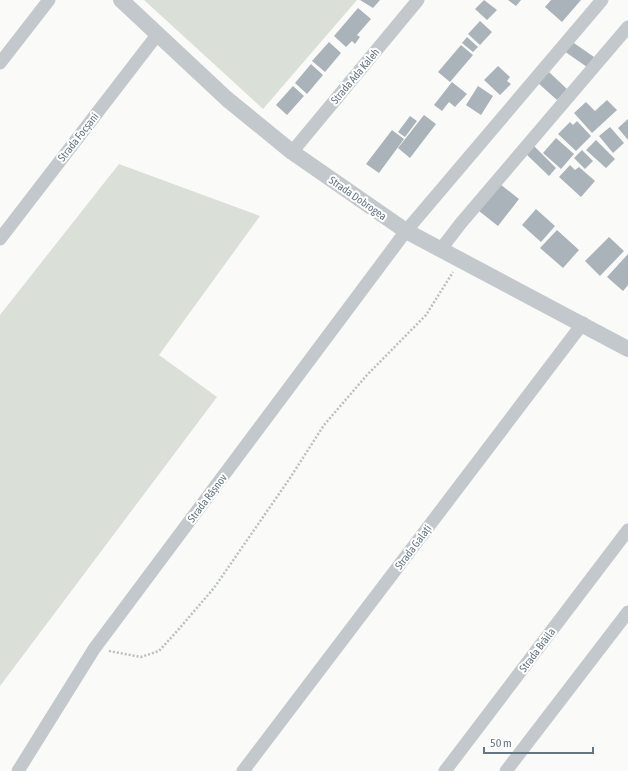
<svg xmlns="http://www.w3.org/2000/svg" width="628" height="771" font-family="'Asap Condensed',sans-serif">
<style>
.green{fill:#dadfd7}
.building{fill:#aab3b9}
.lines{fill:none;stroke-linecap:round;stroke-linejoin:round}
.path{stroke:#bbbfc2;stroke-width:2.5;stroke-dasharray:2 2;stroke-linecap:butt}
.minor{stroke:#c3c8cc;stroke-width:13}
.tertiary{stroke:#c3c8cc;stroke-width:16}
.labels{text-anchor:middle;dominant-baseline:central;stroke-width:4;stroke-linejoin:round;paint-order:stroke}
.street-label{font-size:11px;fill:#657683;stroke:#fff}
</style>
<rect width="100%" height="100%" fill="#fafaf8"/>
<path class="green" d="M144 0H357L263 109Z
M119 164 260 216 159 355 217 397 0 686V315Z"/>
<path class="building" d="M360 0H380L373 8Z
M484 0 497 10 487 20 475 9Z
M508 0H521L516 6Z
M551 0H581L562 22 545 7Z
M358 8 371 19 357 35 360 37 355 44 352 41 346 47 334 36Z
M480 21 492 32 480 45 468 34Z
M467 37 478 47 473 52 462 43Z
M571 41 594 57 587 67 564 51Z
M329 42 341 53 325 72 312 61Z
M461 45 473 55 450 82 438 72Z
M311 64 323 75 307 94 295 83Z
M498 66 510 77 507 81 511 84 500 95 484 80Z
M549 72 567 89 557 100 538 83Z
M452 82 467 94 455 107 449 102 442 111 434 105Z
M293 86 304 96 287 115 276 105Z
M478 86 493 96 481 115 466 105Z
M607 100 617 110 592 133 574 113 586 102 595 111Z
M424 115 436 124 410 158 398 148Z
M410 116 417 121 405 137 398 132Z
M628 119V140L618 128Z
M577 121 591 136 576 151 558 134 570 122 573 125Z
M610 127 624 143 613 153 599 136Z
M392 130 404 139 379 173 366 164Z
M556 138 574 154 561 169 543 153Z
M596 140 615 159 606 168 586 150Z
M534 146 556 168 549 176 526 154Z
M582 150 593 161 585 169 574 158Z
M570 165 575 170 579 167 595 181 581 197 559 177Z
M500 184 519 199 498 226 479 211Z
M536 209 555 226 541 242 522 225Z
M557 230 579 250 563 268 540 248Z
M609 237 624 251 600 276 585 261Z
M628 254V285L623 291 607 277Z"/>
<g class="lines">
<path class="path" d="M109 651 141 657 159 651 178 630 214 588 290 478 324 425 367 375 426 315 453 272"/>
<path class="minor" d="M0 63 49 0
M292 152 418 0
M0 239 157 35
M441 249 461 223 628 27
M18 771 94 649 406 231 602 0
M243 771 583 323
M445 771 628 530
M506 771 628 612"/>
<path class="tertiary" d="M121 0 227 99 292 152 406 231 628 349"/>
</g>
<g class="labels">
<g class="street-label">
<text transform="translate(355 76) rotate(-50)">Strada Ada Kaleh</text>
<text transform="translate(78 137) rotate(-52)">Strada Focșani</text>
<text transform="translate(358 198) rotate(35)">Strada Dobrogea</text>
<text transform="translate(207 498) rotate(-53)">Strada Râșnov</text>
<text transform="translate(413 547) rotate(-53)">Strada Galați</text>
<text transform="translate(537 650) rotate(-53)">Strada Brăila</text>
</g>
</g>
<path d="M484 747v6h109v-6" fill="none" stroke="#657683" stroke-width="2"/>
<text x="490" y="747" font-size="12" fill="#657683" stroke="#ffffff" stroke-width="3" paint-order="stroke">50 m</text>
</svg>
